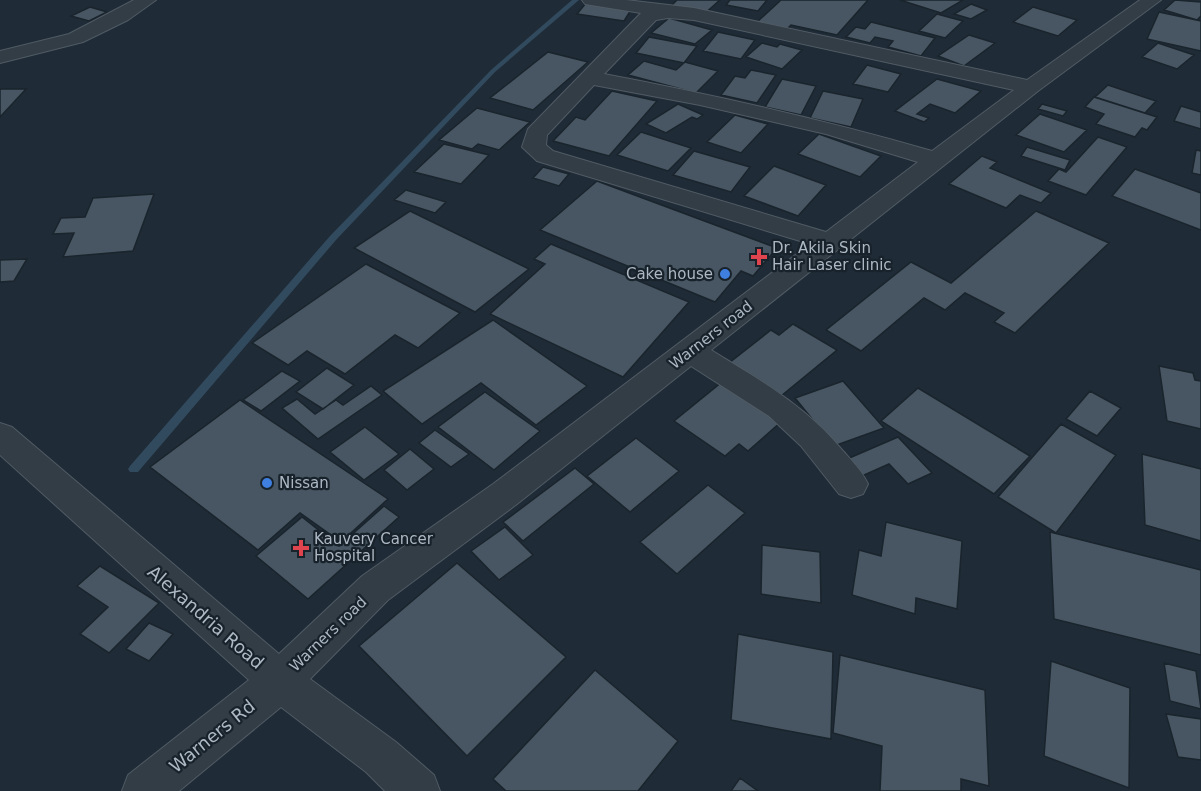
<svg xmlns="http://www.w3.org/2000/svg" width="1201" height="791" font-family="'DejaVu Sans',sans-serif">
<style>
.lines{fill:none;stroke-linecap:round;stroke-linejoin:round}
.stream{fill:#324a5e;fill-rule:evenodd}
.building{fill:#475662;stroke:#1a242d;stroke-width:1.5}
.street-casing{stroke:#505b65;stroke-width:2}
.street{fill:#333d46;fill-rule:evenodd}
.health-dot{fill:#e0444e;stroke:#18222b;stroke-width:2}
.shop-dot{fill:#3f7fe0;stroke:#18222b;stroke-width:2}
.labels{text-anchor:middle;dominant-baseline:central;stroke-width:4.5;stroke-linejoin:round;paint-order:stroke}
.poi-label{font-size:15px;fill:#acb8c4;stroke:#18222b;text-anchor:start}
.street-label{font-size:15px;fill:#acb8c4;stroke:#18222b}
.near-street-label{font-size:18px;fill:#acb8c4;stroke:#18222b}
</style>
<rect width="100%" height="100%" fill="#1f2b36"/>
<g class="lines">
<path class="stream" d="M572 0H579L495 72 336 240 138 472H130L128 469 130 466 330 236 491 70Z"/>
</g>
<path class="building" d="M677 0H720L703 15 670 7Z
M730 0H767L758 11 726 5Z
M781 0H868L837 35 791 25 787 29 757 22Z
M900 0H963L941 13Z
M1175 0 1201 2V16L1197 20 1164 10Z
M586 3 631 10 624 21 577 14Z
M971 4 987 10 971 19 954 14Z
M90 7 107 12 89 21 71 16Z
M1033 7 1077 20 1058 36 1013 22Z
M1159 12 1201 21V51L1147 39Z
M937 14 963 21 945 38 919 31Z
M669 18 712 30 695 44 651 33Z
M871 22 935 38 921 56 888 47 893 41 875 37 870 43 846 37 856 27 865 29Z
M718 32 755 40 741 59 703 51Z
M969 35 995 43 964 66 938 56Z
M649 37 697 46 684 63 636 53Z
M762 43 777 47 780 44 802 50 782 69 746 57Z
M1158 43 1194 55 1177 69 1142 57Z
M548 52 588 62 533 110 490 98Z
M644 61 676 70 685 62 718 71 696 93 628 75Z
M867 65 901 74 888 92 853 84Z
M751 70 776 75 757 103 721 95 735 76 745 78Z
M782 79 816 86 801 115 765 107Z
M937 79 981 91 955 113 930 104 917 114 929 118 924 122 895 111Z
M1108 85 1156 101 1145 113 1095 97Z
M0 89H26L0 117Z
M612 91 657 101 609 156 553 141 576 117 585 120Z
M823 91 863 99 851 127 810 118Z
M1094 97 1157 117 1147 130 1142 128 1135 137 1096 124 1104 114 1085 107Z
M678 104 703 115 697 119 692 117 666 133 646 124Z
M1042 104 1067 111 1063 116 1038 109Z
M1181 106 1201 112V129L1174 121Z
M477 108 530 122 499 150 478 144 472 149 439 140Z
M1040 114 1087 130 1064 152 1016 135Z
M735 115 768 124 741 153 707 142Z
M641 132 691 148 668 171 617 155Z
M819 134 881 156 860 177 798 154Z
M1098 137 1127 147 1086 195 1048 181 1059 169 1066 172Z
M444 144 489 155 461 184 414 172Z
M1027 147 1070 160 1065 170 1021 156Z
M1196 150 1201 151V175L1192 173Z
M694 151 750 167 731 192 673 175Z
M982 156 997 162 990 168 1051 193 1041 203 1020 195 1006 208 949 184Z
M774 166 826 185 798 216 744 196Z
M543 167 569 174 559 186 533 178Z
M1135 169 1201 193V230L1112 196Z
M597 181 777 248 753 276 741 271 715 302 540 230Z
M406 190 446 202 435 213 394 200Z
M154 194 133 251 63 257 74 233 53 234 61 218 85 217 93 198Z
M410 211 529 269 475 312 354 248Z
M1036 211 1109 243 1015 333 994 322 1004 313 965 293 945 310 924 298 861 351 826 330 911 262 951 283Z
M551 244 689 302 623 377 490 314 545 264 534 259Z
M27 259 14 281 0 282V260Z
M366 264 460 313 418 348 395 335 345 374 307 351 288 365 252 343Z
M493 320 587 386 536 425 481 383 422 424 383 391Z
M793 324 837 350 781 396 729 363 771 330 779 335Z
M1159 366 1193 373 1195 380 1201 381V429L1167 421Z
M327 368 354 385 323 409 296 392Z
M282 371 300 381 261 411 243 400Z
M843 381 884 428 834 446 795 398Z
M722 382 782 421 748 451 739 444 725 456 674 421Z
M371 386 382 395 318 439 282 408 297 399 315 414 336 400 343 405Z
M918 388 1030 456 994 494 881 421Z
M1090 391 1121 408 1097 436 1066 419Z
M485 392 540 431 494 470 438 427Z
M240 400 388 499 341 542 300 513 258 550 150 467Z
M1061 424 1116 455 1056 533 998 497Z
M365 427 399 454 364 480 330 452Z
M435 430 469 454 451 467 419 443Z
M898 437 932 473 908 484 889 464 862 476 847 459Z
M636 438 679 471 630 512 587 476Z
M410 449 434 469 407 490 384 470Z
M1142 454 1201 469V541L1145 525Z
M575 468 594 484 523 541 503 522Z
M708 485 745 513 677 574 640 542Z
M384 506 399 517 308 599 256 556 302 517 339 546Z
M886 522 962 541 957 609 916 598 915 614 852 595 859 550 881 556Z
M505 527 533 555 499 580 471 551Z
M1050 532 1201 570V655L1054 619Z
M762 545 820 552 821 603 761 594Z
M457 563 566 657 467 756 359 646Z
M100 566 159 603 109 653 80 634 108 607 77 586Z
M149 623 173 634 149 661 126 649Z
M738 634 833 652 831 739 731 720Z
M840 655 985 690 989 786 961 779V791H880L882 746 833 733Z
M1051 661 1130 688 1129 788 1044 756Z
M1164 663 1196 671 1201 709 1170 701Z
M595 670 678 741 638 791H506L493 779Z
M1166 714 1201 719V760L1178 757Z
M740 778 758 791H731Z"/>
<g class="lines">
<defs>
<path id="street" d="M134 0H156L128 20 83 42 0 63V51L69 34Z
M582 0H626L694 8 1027 80 1140 0H1161L1038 91 711 350C761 381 806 406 843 451 852 461 862 471 868 484L863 494 851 498 839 494 801 446 769 416 691 366 517 504 388 600 310 679 396 742 434 775 440 791H385L366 772 281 707 179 791H122L128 775 249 680 0 455V423L12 427 279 654 362 576 493 484 810 244 537 161 522 147 528 129 641 13 591 5 585 4ZM668 18 694 20 1014 90 932 151C824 120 715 95 604 74L656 20ZM594 85 700 105 826 134 918 162 826 232 553 151 546 145 547 135Z"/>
</defs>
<use href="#street" class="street-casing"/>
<use href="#street" class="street"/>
</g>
<g class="health-dot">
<path d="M756 248h6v6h6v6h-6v6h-6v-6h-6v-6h6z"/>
<path d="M298 539h6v6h6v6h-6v6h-6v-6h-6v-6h6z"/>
</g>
<g class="shop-dot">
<circle cx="725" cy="274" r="6"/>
<circle cx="267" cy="483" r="6"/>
</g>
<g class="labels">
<g class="poi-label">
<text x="772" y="248">Dr. Akila Skin<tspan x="772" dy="17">Hair Laser clinic</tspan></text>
<text x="713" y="274" text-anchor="end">Cake house</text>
<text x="279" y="483">Nissan</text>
<text x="314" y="539">Kauvery Cancer<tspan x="314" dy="17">Hospital</tspan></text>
</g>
<g class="street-label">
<text transform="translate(711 335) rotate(-38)">Warners road</text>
<text transform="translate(328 634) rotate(-44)">Warners road</text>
</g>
<g class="near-street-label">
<text transform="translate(206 617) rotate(41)">Alexandria Road</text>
<text transform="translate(212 736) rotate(-39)">Warners Rd</text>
</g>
</g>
</svg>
